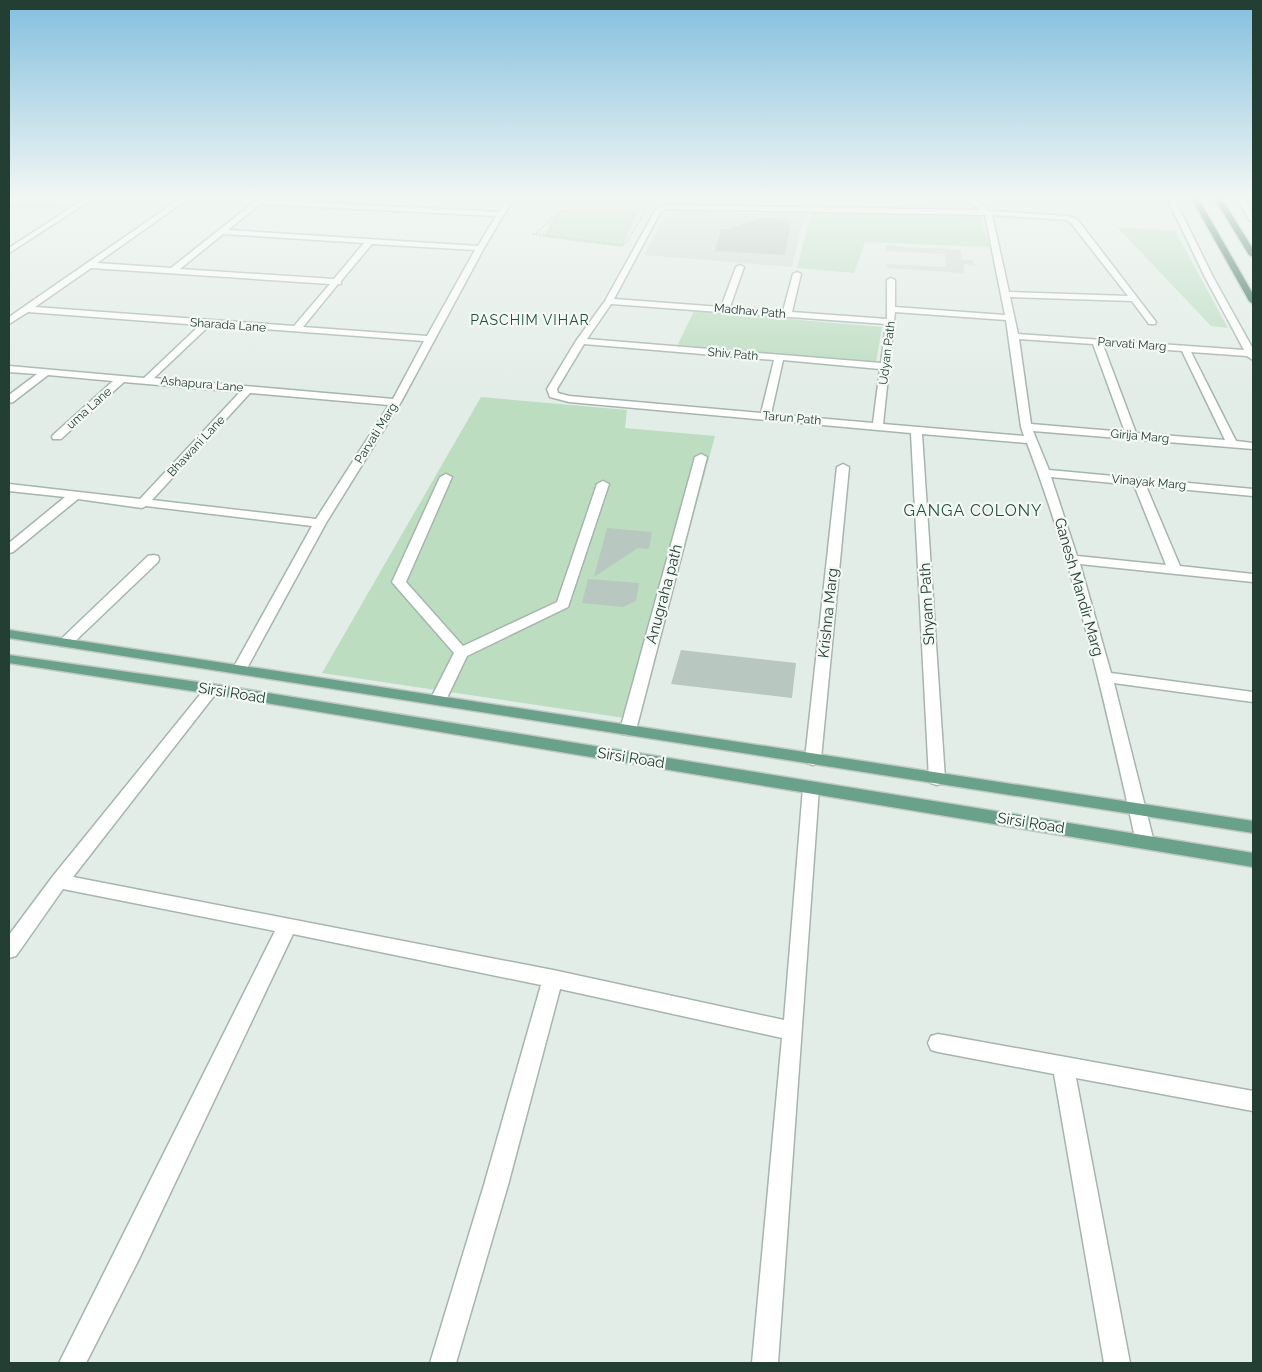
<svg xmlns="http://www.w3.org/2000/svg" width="1262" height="1372" font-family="Raleway,sans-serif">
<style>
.built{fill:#d1dcd6}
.green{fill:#bdddc1}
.building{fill:#b8c7c0}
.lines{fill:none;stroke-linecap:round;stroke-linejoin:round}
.minor-casing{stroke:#a6b5ad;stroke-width:3}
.major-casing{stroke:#c1c9c6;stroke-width:3}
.highway-casing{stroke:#c1c9c6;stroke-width:3}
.path{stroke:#85af9c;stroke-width:2;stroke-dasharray:1 2;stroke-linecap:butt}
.minor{fill:#fff;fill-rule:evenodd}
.major{fill:#69a18a;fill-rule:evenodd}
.highway{fill:#306955;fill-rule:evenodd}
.labels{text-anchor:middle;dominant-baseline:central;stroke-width:4.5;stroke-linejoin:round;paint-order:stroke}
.far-street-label{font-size:12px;fill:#233e33;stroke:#f4f9f6}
.far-neighbourhood-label{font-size:14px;letter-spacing:1px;fill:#204f3d;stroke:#f4f9f6}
.street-label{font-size:15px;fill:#233e33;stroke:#f4f9f6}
.neighbourhood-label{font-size:16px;letter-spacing:1px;fill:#204f3d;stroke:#f4f9f6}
</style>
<rect width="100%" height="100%" fill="#e3ede7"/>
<path class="built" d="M680 211 805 214 792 267 644 255 667 213Z
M886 246 961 250 962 260H973L974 265 964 264V273L886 268 887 264 946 267 945 254 886 251Z"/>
<path class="green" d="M9 196H88L67 209 9 208Z
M559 210 638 212 622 247 543 237Z
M811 213 979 215 990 247 865 242 854 273 797 268Z
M1117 227 1175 231 1228 328 1211 326Z
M694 311 882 327 876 363 677 346Z
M481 397 627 410 625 428 715 436 638 720 322 673Z"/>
<path class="building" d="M767 217 791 221 785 255 715 251 721 229H729L760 218Z
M607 528 652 532 649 549 638 548 594 577Z
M588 579 639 583 636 601 623 607 582 603Z
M681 650 796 663 792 698 671 684Z"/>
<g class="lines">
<defs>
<path id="minor" d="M89 196H97L9 253V248Z
M184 196H192L97 263 171 268 262 196H269L265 200 499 212 508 196H515L484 248 401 402 326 523 246 670 244 673H234L232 670 312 526 146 506 142 508 78 499 13 552 9 553V543L65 497 9 491V484L140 499 240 392 124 382 61 439H53L52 437 53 435 113 381 48 375 13 402 9 403V395L37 374 9 372V366L144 378 200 325 28 312 9 324V317ZM260 204 496 216 478 246 228 230ZM223 234 364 243 334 279 180 269ZM372 244 475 250 427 336 303 327 338 284H341V281ZM91 268 330 284 294 326 35 307ZM210 325 424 341 393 399 154 378ZM250 393 389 405 316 519 152 500Z
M963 196H970L989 211 1068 216 1077 219 1156 322 1155 324H1149L1132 301 1010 297 1018 334 1244 350 1205 277 1166 196H1173L1213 277 1253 349V360L1247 356 1191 352 1236 441 1253 443V449L1033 431 1049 470 1253 489V496L1146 486 1180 566 1253 574V582L1080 564 1111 673 1253 692V702L1114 683 1154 842 1151 847 1145 848 1139 847 1136 842C1106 707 1076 572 1027 443L922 434 945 779 943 783 937 785 931 783 929 779 911 433 569 402 550 397 547 389 576 341 605 301 656 209 669 205 979 210ZM669 209 985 215 1005 315 895 307V280L891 278 887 280V319L792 312 801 274 797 272 793 274 783 311 730 307 744 267 740 265 736 267 721 307 614 299 661 211ZM992 215 1067 220 1071 223 1128 296 1009 292ZM611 304 886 324 881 363 587 339ZM895 312 1006 320 1021 427 1024 436 883 424ZM1019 339 1093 344 1125 432 1031 424ZM584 344 774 360 761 413 569 396 558 393 557 389ZM1103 345 1182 351 1225 440 1136 433ZM783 360 880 369 873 423 771 414ZM1051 477 1134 485 1166 565 1077 556Z
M1236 196H1243L1253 214V221H1250Z
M701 454 707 457 636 730 634 734 628 735 622 734 620 730 695 457Z
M843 464 849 467 821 759 819 763 813 765 807 763 805 759 837 467Z
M446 474 452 477 406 582 463 646 557 602 597 484 603 481 609 484 568 607 467 656 446 700 443 703H433L430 700 454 653 392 582 440 477Z
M153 555 158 556 159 559 158 562 70 646H60L58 643 60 640 148 556Z
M212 684 217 686 220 689 217 692 73 877 553 970 784 1020 803 788 805 784 811 782 817 784 819 788 778 1363H752L782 1038 560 989 508 1185 456 1363H430L484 1185 541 985 293 934 139 1259 86 1363H59L275 931 63 889 16 956 9 958V935L53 876 207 686Z
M938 1034 1253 1091V1111L1076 1078 1130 1363H1104L1054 1074 938 1052 931 1050 928 1043 931 1036Z"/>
<path id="major" d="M9 630 1253 821V833L9 638Z
M9 655 212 684 1253 853V867L212 694 9 663Z"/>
<path id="highway" d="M1190 196H1197L1253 294V304L1249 301Z
M1213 196H1220L1253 249V257L1249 255Z"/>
</defs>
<use href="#minor" class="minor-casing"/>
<use href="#major" class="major-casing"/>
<use href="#highway" class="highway-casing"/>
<path class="path" d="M9 204 53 206
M570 210H646L625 244 619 245 534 234 561 212Z"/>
<use href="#minor" class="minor"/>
<use href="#major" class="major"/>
<use href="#highway" class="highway"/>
</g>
<linearGradient id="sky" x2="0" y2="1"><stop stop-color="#83bfde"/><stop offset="0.51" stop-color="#f2f7f4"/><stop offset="1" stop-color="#f2f7f4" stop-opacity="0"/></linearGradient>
<rect width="1262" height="388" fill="url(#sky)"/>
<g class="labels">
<g class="far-street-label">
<text transform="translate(750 311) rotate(5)">Madhav Path</text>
<text transform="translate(228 325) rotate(4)">Sharada Lane</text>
<text transform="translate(1132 344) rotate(4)">Parvati Marg</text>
<text transform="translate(887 353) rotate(-83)">Udyan Path</text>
<text transform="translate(733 354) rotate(5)">Shiv Path</text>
<text transform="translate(202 384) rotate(5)">Ashapura Lane</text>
<text transform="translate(89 408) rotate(-42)">uma Lane</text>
<text transform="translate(792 418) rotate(5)">Tarun Path</text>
<text transform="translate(376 433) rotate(-58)">Parvati Marg</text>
<text transform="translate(1140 436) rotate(5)">Girija Marg</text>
<text transform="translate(196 446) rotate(-47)">Bhawani Lane</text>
<text transform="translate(1149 482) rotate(5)">Vinayak Marg</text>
</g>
<g class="far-neighbourhood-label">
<text x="530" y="320">PASCHIM VIHAR</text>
</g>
<g class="street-label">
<text transform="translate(1079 587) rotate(74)">Ganesh Mandir Marg</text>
<text transform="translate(664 594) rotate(-75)">Anugraha path</text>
<text transform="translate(927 604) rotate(-93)">Shyam Path</text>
<text transform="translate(828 613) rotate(-84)">Krishna Marg</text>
<text transform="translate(232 693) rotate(9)">Sirsi Road</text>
<text transform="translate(631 758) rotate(9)">Sirsi Road</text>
<text transform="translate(1031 823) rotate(9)">Sirsi Road</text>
</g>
<g class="neighbourhood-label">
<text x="973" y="510">GANGA COLONY</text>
</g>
</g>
<rect width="1262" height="1372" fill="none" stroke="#233e33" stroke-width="20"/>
</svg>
